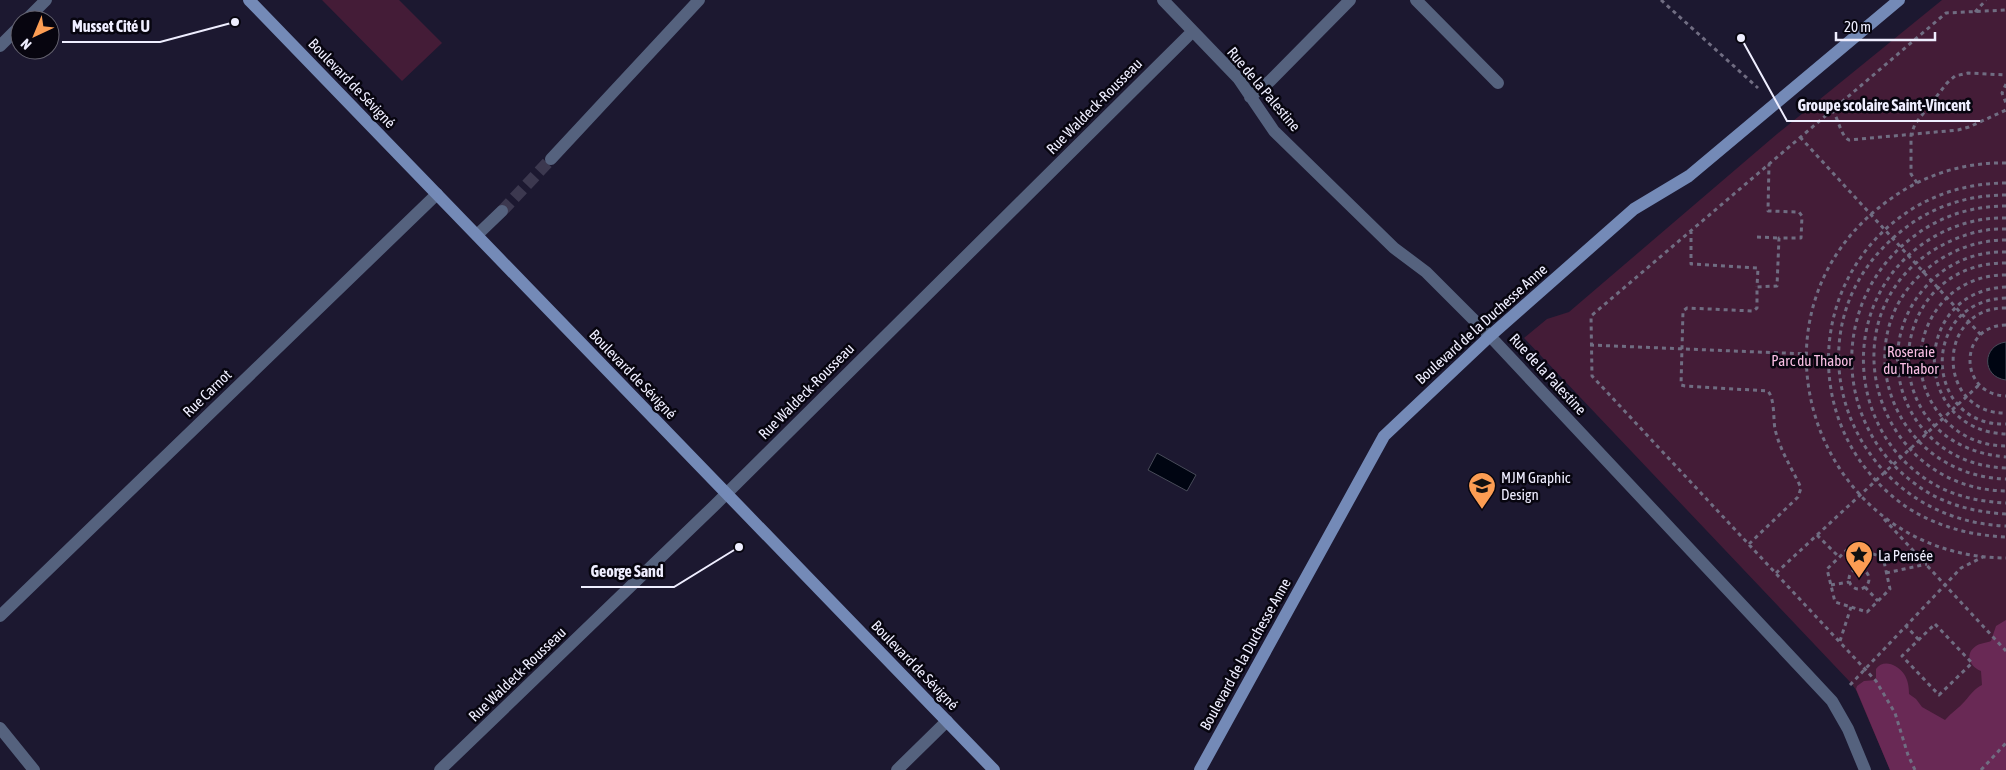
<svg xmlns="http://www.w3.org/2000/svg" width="2006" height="770" font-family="'Asap Condensed',sans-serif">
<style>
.green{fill:#441c37}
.forest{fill:#692955}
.water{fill:#000512;stroke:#484b59}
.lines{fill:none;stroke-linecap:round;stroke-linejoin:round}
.street-tunnel{stroke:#3c384f;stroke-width:12;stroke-dasharray:12 6;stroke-linecap:butt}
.path{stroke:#706d82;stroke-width:3;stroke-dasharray:4 4;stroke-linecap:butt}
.street{stroke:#55627e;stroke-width:12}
.secondary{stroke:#748ab7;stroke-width:12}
.labels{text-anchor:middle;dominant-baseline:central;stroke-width:5;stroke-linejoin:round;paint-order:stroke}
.street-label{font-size:15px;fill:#efeeff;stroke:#07050f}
.park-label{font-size:15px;fill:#f9bee3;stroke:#07050f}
.poi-label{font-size:15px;fill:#efeeff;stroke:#07050f;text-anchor:start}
.leader{fill:none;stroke:#efeeff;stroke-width:2}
.callout-dot{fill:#efeeff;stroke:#07050f;stroke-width:2}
.callout-label{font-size:16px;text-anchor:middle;font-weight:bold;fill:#efeeff;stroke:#07050f;stroke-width:5;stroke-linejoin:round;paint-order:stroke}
</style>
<rect width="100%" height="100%" fill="#1c1830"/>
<path class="green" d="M322 0H399L442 43 402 81Z
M1942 0H2006V770H1890L1856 690 1851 683 1524 338 1547 319 1569 312 1777 134Z"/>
<path class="forest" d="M2006 620V770H1890L1856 689 1857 686 1864 681 1876 680V669C1883 659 1897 664 1904 674 1908 680 1909 687 1909 694L1916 699 1922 707 1945 720C1951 713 1959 708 1965 701 1971 694 1974 689 1982 685L1981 671C1970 667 1964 654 1976 646 1980 643 1986 643 1991 641L1996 626Z"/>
<path class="water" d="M2006 342V380C1981 377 1982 345 2006 342Z
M1157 453 1196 475 1187 491 1148 470Z"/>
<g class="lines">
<path class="street-tunnel" d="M502 211 551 159"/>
<path class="path" d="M1661 0 1758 88
M1975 12 1986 0
M2006 84 2002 93 2006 103
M1832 110C1839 119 1840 135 1849 140L1958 130 1969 127 2006 110
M1800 137 1981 335
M2006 163C1964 162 1923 175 1889 200 1732 312 1814 557 2006 558
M1917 183 1911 174V135L1915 124 1947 83 1955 76 1968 73 2006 75
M2006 183C1970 183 1935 193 1906 213 1809 279 1802 419 1891 495 1923 523 1964 535 2006 537
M2006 195C1969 195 1933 206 1904 229 1777 326 1848 520 2006 526
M2006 206C1974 206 1943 215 1917 234 1831 294 1830 421 1914 483 1941 504 1973 512 2006 514
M2006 218C1978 217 1950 226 1927 241 1835 301 1845 441 1943 489 1963 498 1984 502 2006 503
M2006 229C1982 228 1958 236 1937 248 1823 315 1874 489 2006 491
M1691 230V264L1758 268 1757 287
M1757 237 1779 238
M2006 240C1984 240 1963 246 1944 257 1838 320 1884 475 2006 479
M2006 252C1982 251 1958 259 1939 274 1859 340 1902 465 2006 468
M2006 263C1884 262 1868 445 2006 457
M2006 275C1928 274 1892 369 1947 422 1963 438 1984 446 2006 446
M2006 287C1910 291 1911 431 2006 434
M2006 298C1918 301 1924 427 2006 424
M2006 308C1935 307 1936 414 2006 413
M2006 325C1959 325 1957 394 2006 396
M1590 345 1807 354
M1884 519 2006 651
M1817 535 1839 557
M1749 544 1798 497 1801 488C1792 468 1780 451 1775 429 1773 418 1775 400 1768 391L1685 386 1681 385 1683 311 1687 308 1753 311 1757 308V287L1777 286 1779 238H1801L1802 216 1799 212 1768 211 1769 164
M1850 547 1883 557 1890 589 1867 612 1835 602 1827 569Z
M1849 579a10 10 0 1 1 20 0a10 10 0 1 1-20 0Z
M1862 570 1866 552
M1776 573 1979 385
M1886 573 1927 564
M1831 585 1849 582
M1865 587 1878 601
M1935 624 1972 663 1939 695 1902 656Z
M1905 625 1919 640
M1840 641 1851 607
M1850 685 1961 568 1983 557
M1915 770 1908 755 1895 713 1876 681 1592 376 1591 316 1946 13 2006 10
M1981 770 2006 743"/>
<path class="street" d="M1163 0 1238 78 1274 131 1394 248 1426 272 1488 334 1832 701 1848 729 1865 770
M1416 0 1498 83
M26 20 46 0
M0 46 20 26
M1250 97 1270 81 1350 0
M551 159 699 0
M477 235 502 211
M0 616 437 194
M0 728 34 770
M440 770 715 505 1192 32
M897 770 947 721"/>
<path class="secondary" d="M249 0 994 770
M1200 770 1384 436 1490 336 1634 209 1689 176 1899 0"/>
</g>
<defs>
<symbol id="university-pin" viewBox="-11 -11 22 30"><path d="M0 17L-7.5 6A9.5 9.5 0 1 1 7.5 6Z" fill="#fc9d53" stroke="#07050f"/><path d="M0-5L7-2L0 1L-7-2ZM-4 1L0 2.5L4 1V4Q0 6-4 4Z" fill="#111"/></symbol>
<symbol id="sight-pin" viewBox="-11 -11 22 30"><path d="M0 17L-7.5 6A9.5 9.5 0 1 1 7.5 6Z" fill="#fc9d53" stroke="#07050f"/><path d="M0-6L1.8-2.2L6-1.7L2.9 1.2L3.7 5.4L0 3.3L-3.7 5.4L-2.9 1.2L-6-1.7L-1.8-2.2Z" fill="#111"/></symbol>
</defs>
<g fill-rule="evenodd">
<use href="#university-pin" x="1466" y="470" width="32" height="43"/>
<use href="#sight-pin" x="1843" y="539" width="32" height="43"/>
</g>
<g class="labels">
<g class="street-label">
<text transform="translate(352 83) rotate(46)">Boulevard de Sévigné</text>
<text transform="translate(1264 89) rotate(50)">Rue de la Palestine</text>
<text transform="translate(1094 106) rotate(-45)">Rue Waldeck-Rousseau</text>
<text transform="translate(1481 324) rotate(-42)">Boulevard de la Duchesse Anne</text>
<text transform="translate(633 374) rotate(46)">Boulevard de Sévigné</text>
<text transform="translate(1548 374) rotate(47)">Rue de la Palestine</text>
<text transform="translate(806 391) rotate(-45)">Rue Waldeck-Rousseau</text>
<text transform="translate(207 393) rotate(-44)">Rue Carnot</text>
<text transform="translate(1245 654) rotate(-61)">Boulevard de la Duchesse Anne</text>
<text transform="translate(915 665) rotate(46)">Boulevard de Sévigné</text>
<text transform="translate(517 674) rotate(-44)">Rue Waldeck-Rousseau</text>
</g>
<g class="park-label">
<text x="1911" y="351">Roseraie<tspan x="1911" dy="17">du Thabor</tspan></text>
<text x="1812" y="360">Parc du Thabor</text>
</g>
<g class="poi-label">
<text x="1501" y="477">MJM Graphic<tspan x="1501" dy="17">Design</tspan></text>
<text x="1878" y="555">La Pensée</text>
</g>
</g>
<path class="leader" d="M235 22L160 42H62M1741 38L1787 121H1980M739 547L674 587H581"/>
<g class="callout-dot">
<circle cx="235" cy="22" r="5"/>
<circle cx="1741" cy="38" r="5"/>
<circle cx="739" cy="547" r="5"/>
</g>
<g class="callout-label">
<text x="111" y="32">Musset Cité U</text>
<text x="1884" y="111">Groupe scolaire Saint-Vincent</text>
<text x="627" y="577">George Sand</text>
</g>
<g transform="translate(35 35) rotate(224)"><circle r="24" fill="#07050f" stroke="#64626f"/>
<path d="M0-4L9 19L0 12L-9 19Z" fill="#fc9d53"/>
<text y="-8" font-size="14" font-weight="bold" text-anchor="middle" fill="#efeeff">N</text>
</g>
<path d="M1836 32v8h99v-8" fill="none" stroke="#efeeff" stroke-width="2.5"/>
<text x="1844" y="32" font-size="15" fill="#efeeff" stroke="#07050f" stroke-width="4" paint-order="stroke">20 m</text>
</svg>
